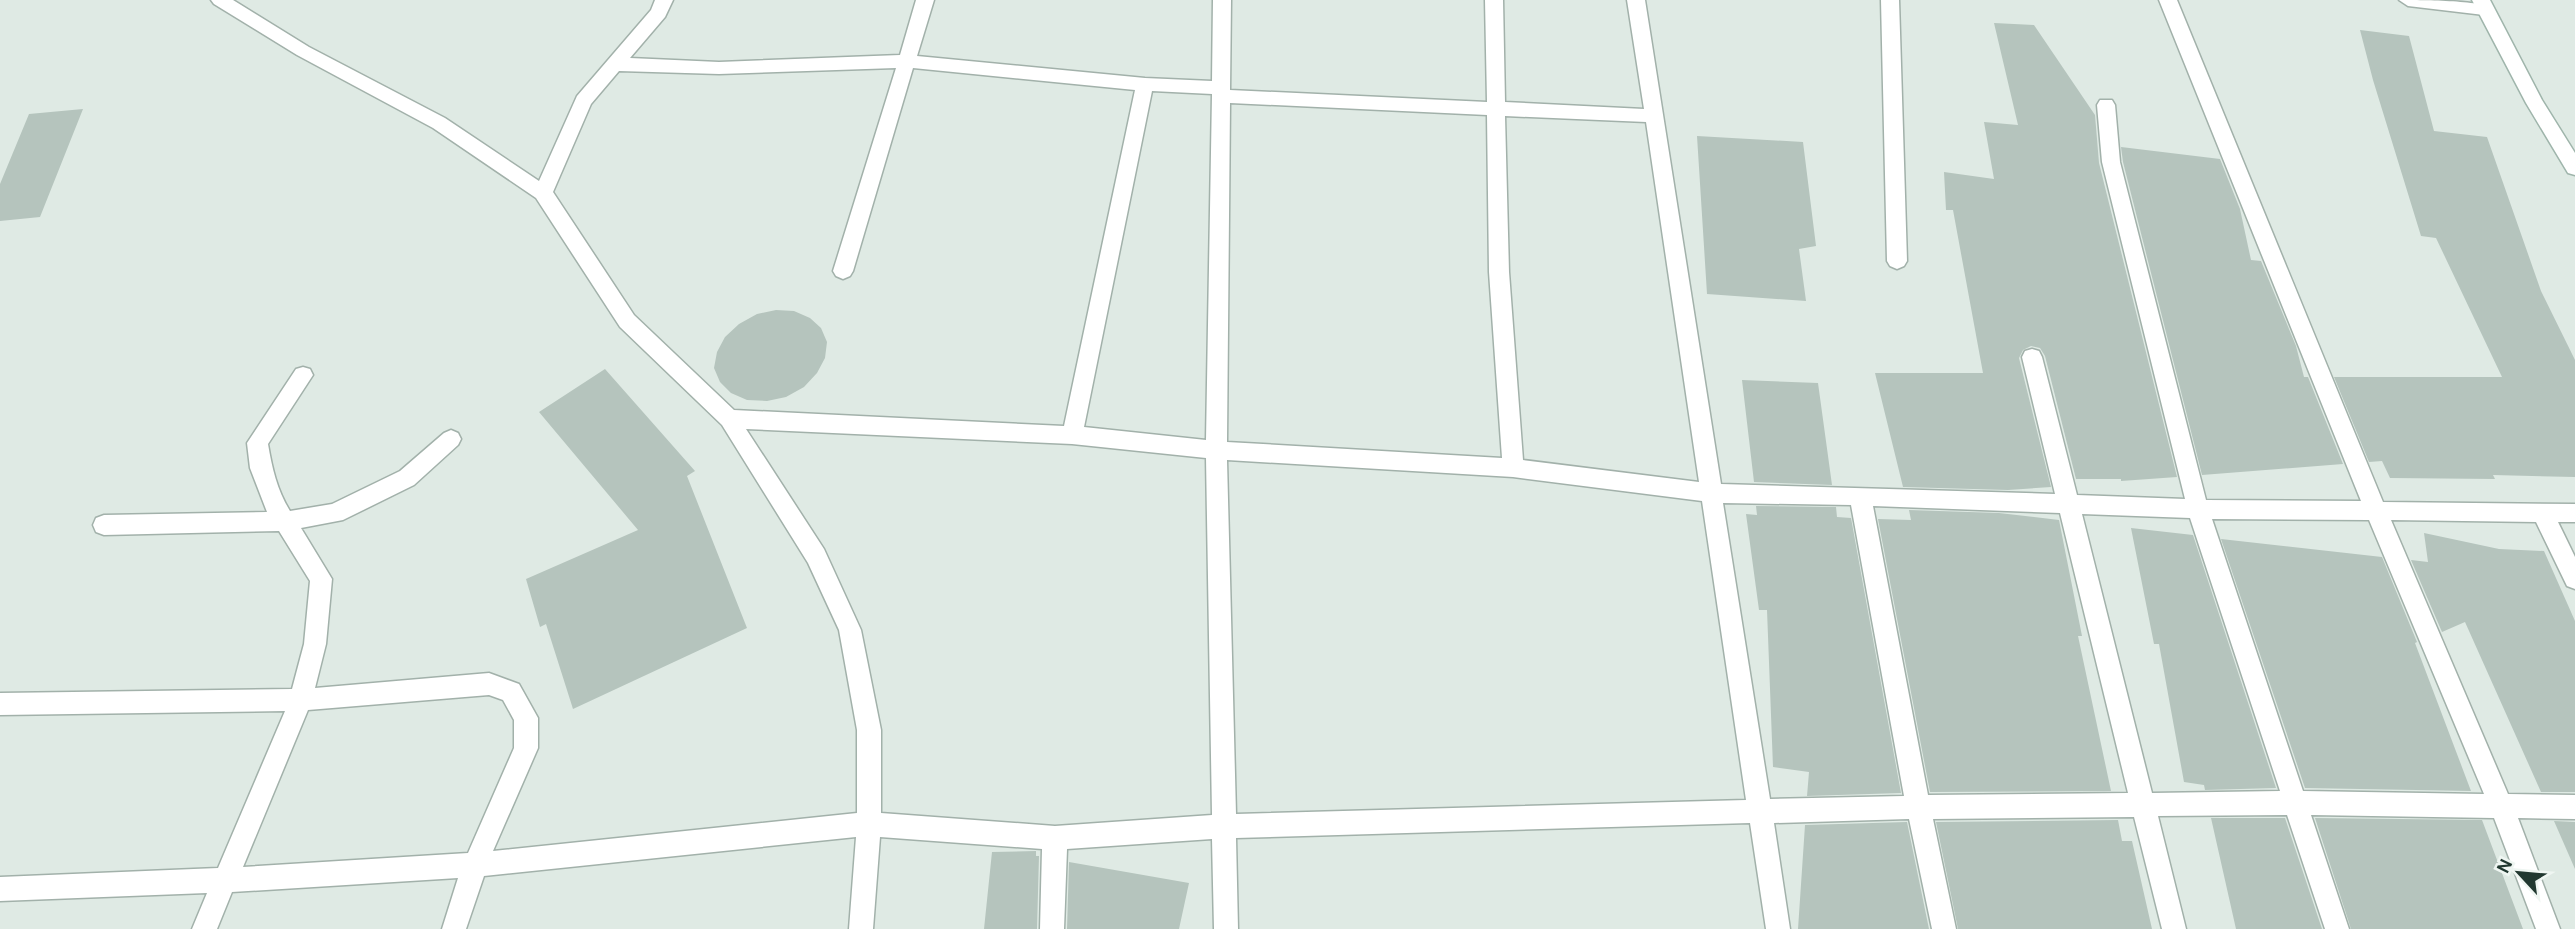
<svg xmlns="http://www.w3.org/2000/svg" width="2575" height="929" font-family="Karla,sans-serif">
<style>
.building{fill:#b5c4bd}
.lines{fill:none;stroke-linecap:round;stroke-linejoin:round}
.lane-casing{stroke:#a2b1aa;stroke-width:3}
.street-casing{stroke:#a2b1aa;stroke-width:3}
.secondary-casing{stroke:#9fb5ab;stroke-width:3}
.lane{fill:#fff;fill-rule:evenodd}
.street{fill:#fff;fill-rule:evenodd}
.secondary{fill:#fff;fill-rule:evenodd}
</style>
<rect width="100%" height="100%" fill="#dfeae4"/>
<path class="building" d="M1994 23 2034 25 2095 115 2099 163 2177 477 2121 481V479H2076L2045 356 2040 348 2031 346 2023 350 2019 358 2051 487 2008 490 1903 487 1875 373H1983L1953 210H1946L1944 172 1994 179 1984 122 2018 125Z
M2360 30 2409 36 2434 131 2487 137 2541 291 2575 360V477L2493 475 2495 479 2390 478 2382 461 2369 462 2334 377H2502L2436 238 2421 236 2373 80Z
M83 109 40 217 0 221V184L29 114Z
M1697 136 1803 142 1816 246 1799 249 1806 301 1707 294Z
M2121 147 2220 159 2240 209 2251 260 2261 261 2296 346 2304 377H2308L2343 464 2202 475 2123 162Z
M776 310 794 311 810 318 821 328 827 342 825 358 817 373 804 387 786 397 767 401 747 400 731 393 720 382 714 368 717 352 725 337 739 324 757 314Z
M605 369 695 471 687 476 747 628 573 709 546 624 540 627 526 579 638 530 539 412Z
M1742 380 1818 383 1832 485 1754 482Z
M1756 506 1836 507 1837 517 1851 518 1901 793 1807 796 1809 772 1773 767 1767 610H1759L1746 514 1757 515Z
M1909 510 1999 513 2059 520 2082 636H2078L2111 791 1930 792 1878 519 1911 520Z
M2131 528 2193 535 2276 788 2205 790 2204 785 2184 782 2159 644H2154Z
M2424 533 2499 549 2544 551 2575 621V792H2541L2465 622 2442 632 2411 560 2428 562Z
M2221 539 2382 557 2417 642 2415 643 2471 791 2305 788Z
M2211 818H2285L2322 929H2236Z
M2315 818 2482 820 2523 929H2351Z
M2118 820 2122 841H2132L2152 929H1958L1936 822Z
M2554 821 2575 822V869Z
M1907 822 1929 929H1798L1805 825Z
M1036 851V856H1039L1037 929H984L992 852Z
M1069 862 1189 883 1179 929H1067Z"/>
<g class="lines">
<defs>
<path id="lane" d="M1881 0H1899L1907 261 1904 266 1897 269 1890 266 1887 261Z
M2399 0C2418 0 2483 0 2493 9L2484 15 2408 6Z"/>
<path id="street" d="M211 0H233L309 47 445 118 539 181 577 96 651 10 655 0H673L665 17 630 58 719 62 900 55 916 0H934L917 56 1145 78 1212 81 1213 0H1231L1230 90 1487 102 1485 0H1503L1505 102 1644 109 1627 0H1645L1721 484 2055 494 2022 357 2025 351 2032 349 2039 351 2042 357 2077 495 2185 499 2102 162 2097 105 2100 100H2112L2115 105 2120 162 2206 500 2361 501 2159 0H2177L2383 502 2575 504V522H2558L2575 557V589L2567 586 2536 522 2391 520 2508 794 2575 795V819L2518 818 2560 929H2536L2494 818 2311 815 2349 929H2325L2287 815 2158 816 2186 929H2162L2134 817 1933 819 1956 929H1932L1909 819 1774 823 1790 929H1766L1750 823 1236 838 1238 929H1214L1212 839 1067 849 1064 929H1040L1042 849 880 837 873 929H849L856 837 484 876 466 929H442L458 878 232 892 217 929H192L207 893 0 901V877L218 868 285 711 0 715V693L292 689 304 644 310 581 279 531 104 535 96 532 93 525 96 518 104 515 267 512 250 468 247 443 296 369 303 367 310 369 313 375 268 444C272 468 277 490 290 511L332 504 400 471 444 433 451 430 458 433 461 439 458 445 414 485 343 520 301 528 332 579 326 644 315 688 489 673 519 684 538 718V748L493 851 857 813V730L839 630 808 563 722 425 620 327 536 198 433 128 297 55 214 4ZM896 68 833 271 836 276 843 279 850 276 853 271 913 68 1135 90 1064 426 734 410 634 315 553 192 591 104 619 71 719 74ZM1152 91 1212 94 1206 440 1084 427ZM1230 103 1487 115 1489 272 1502 458 1227 442ZM1505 116 1646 122 1699 482 1523 460 1509 272ZM746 429 1072 444 1206 458 1212 815 1055 826 881 813V730L861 630 824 549ZM1227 460 1513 477 1702 501 1746 800 1236 814ZM1723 503 1851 505 1904 796 1770 799ZM1873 506 2060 513 2128 793 1928 795ZM2082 514 2190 518 2280 791 2152 793ZM2212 519 2369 520 2484 794 2303 791ZM489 695 503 700 514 720V748L468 853 243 867 308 710Z"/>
<path id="secondary" d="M2472 0H2490L2542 100 2575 153V175L2568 173 2526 103Z"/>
</defs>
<use href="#lane" class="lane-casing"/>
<use href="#street" class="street-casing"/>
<use href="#secondary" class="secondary-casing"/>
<use href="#lane" class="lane"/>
<use href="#street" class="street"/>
<use href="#secondary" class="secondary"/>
</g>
<g transform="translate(2519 873) rotate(296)" stroke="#eff6f2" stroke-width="5" paint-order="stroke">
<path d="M0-5L12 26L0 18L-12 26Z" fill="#213830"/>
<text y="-10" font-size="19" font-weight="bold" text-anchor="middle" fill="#213830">N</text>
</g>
</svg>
